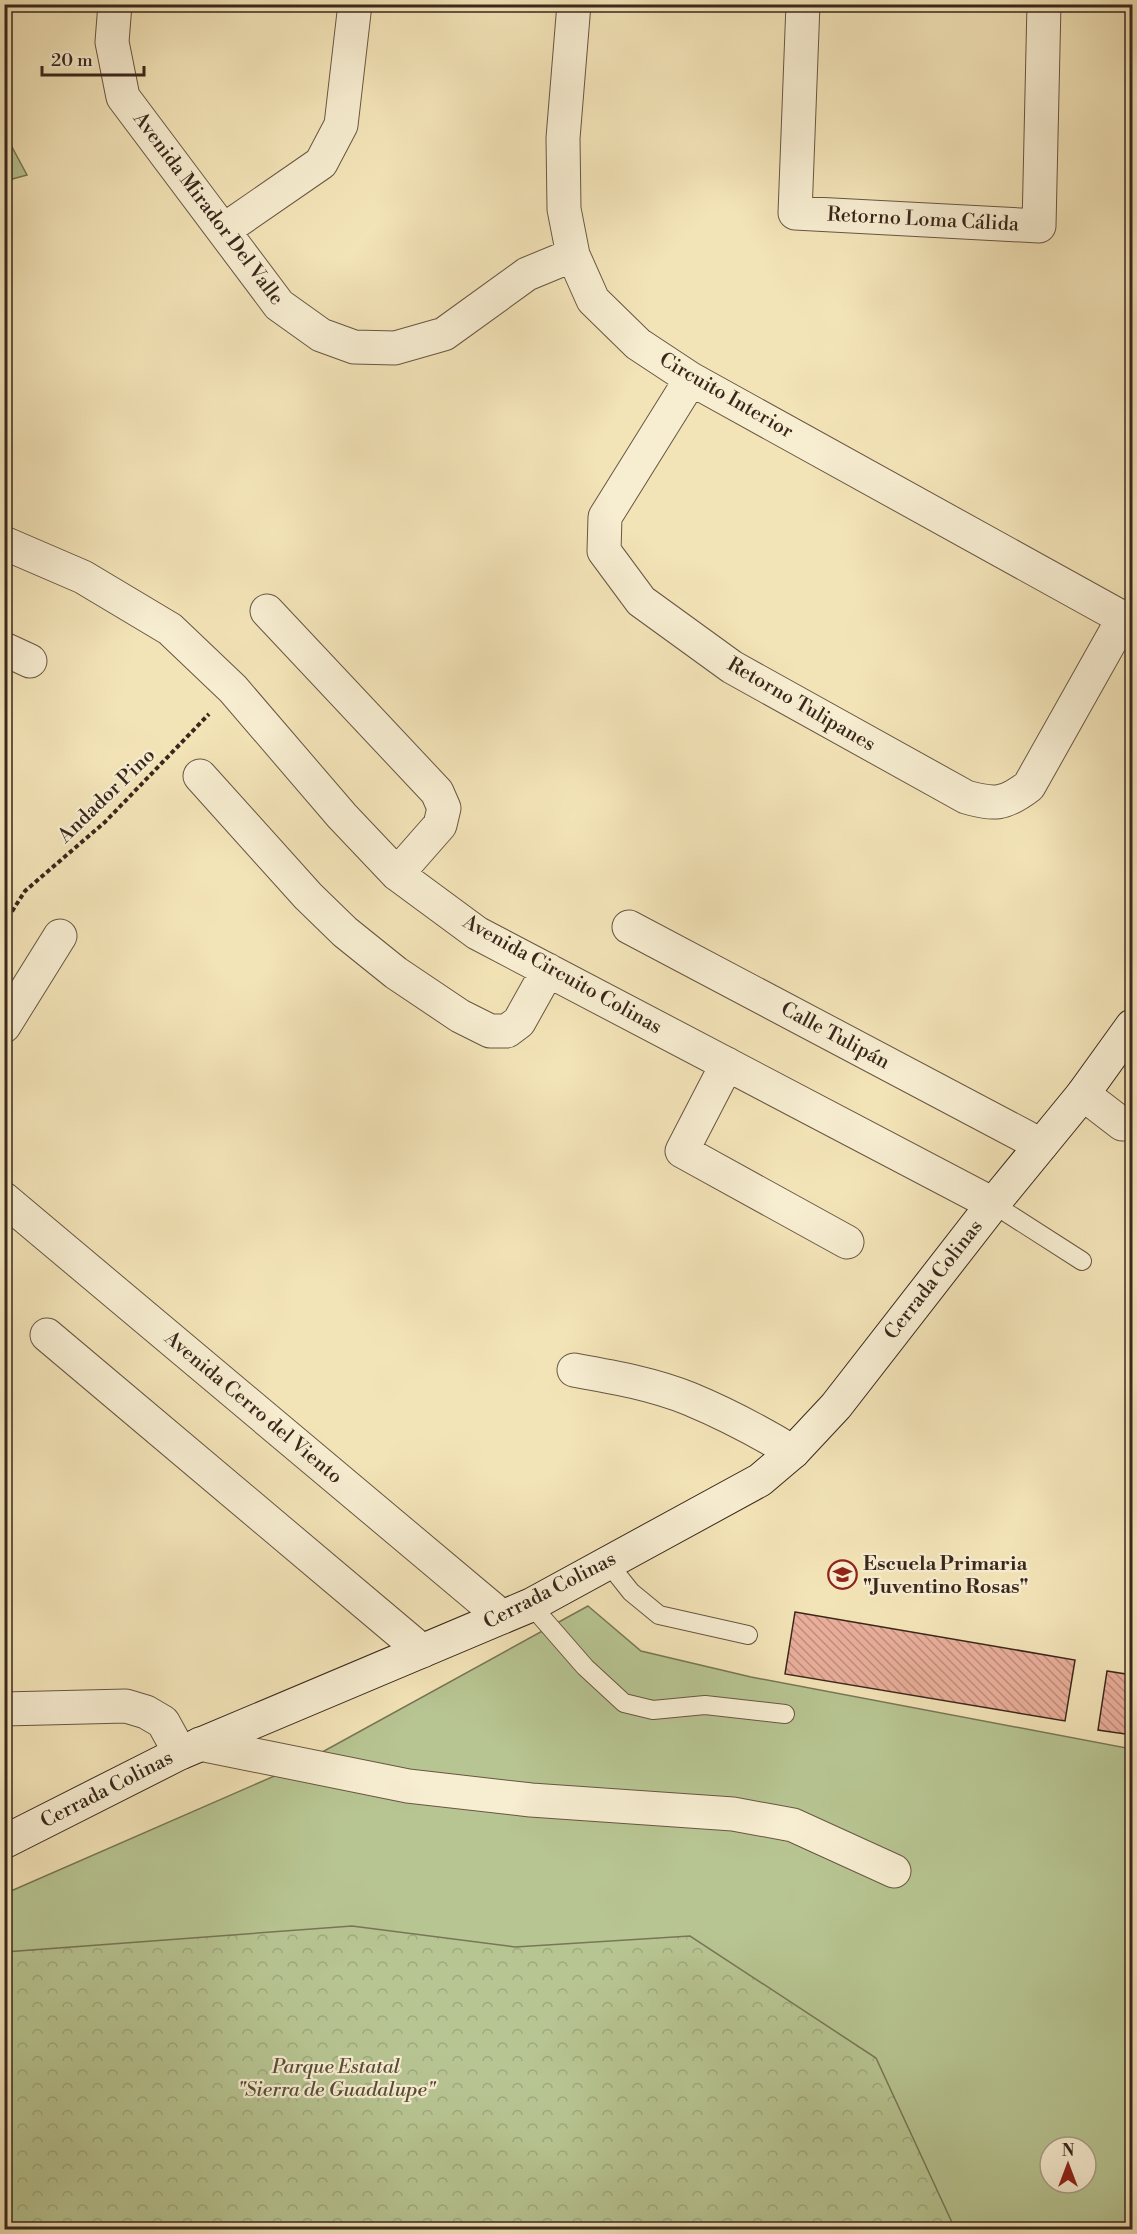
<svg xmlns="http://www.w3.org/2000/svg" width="1137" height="2234" font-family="'Libre Bodoni',serif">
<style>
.green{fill:#b7c592;stroke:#787656;stroke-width:1.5;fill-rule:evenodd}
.park{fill:url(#park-crowns);stroke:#787656;stroke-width:1.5}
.building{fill:url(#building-back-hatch);stroke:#39271b;stroke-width:1.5}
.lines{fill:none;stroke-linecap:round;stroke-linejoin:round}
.service-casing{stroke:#685642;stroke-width:20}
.minor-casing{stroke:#685642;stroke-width:35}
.secondary-casing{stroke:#39271b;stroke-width:35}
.path{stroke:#39271b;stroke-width:4;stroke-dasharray:4.5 3;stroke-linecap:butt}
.service{stroke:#f7edd1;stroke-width:18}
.minor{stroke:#f7edd1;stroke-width:33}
.secondary{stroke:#f7edd1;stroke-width:33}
.labels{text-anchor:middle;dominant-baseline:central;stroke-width:4.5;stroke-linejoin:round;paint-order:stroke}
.street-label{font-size:20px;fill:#39271b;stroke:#f7edd1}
.poi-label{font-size:20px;font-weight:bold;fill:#39271b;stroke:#f7edd1;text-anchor:start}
.park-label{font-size:20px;font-style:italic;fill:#584e39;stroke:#f7edd1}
</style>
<defs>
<pattern id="park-crowns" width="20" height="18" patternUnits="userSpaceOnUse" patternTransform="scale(1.5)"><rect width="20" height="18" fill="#b7c592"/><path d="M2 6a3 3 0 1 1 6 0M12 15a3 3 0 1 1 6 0" fill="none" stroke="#9ea97d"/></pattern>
<pattern id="building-back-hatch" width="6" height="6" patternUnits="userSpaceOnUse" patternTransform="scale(1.5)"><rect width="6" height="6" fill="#ebaf9b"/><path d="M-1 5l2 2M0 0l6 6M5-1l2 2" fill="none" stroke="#bf8e7e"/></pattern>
</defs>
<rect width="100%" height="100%" fill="#f3e4b8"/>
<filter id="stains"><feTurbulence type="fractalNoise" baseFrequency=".00333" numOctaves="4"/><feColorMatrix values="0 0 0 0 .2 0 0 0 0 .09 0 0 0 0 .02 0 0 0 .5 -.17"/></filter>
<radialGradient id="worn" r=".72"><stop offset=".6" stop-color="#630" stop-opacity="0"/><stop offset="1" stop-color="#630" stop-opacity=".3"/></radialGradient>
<path class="green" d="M588 1606 641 1651 751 1677 1132 1749V2229H5L4 1894 295 1767ZM1050 2147H1086V2183H1050Z"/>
<path class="park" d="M5 134 27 175 5 181H4Z
M352 1926 515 1947 690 1936 876 2058 955 2229H5V1952Z"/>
<path class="building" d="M795 1612 1075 1660 1065 1721 785 1674Z
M1107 1671 1132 1675V1735L1098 1730Z"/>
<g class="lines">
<defs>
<path id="service" d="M993 1204 1082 1261
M608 1563 631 1592 659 1615 748 1635
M531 1605 585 1667 624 1703 653 1710 705 1705 785 1714"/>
<path id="minor" d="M115 4 112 42 123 97 279 305 321 335 354 347 395 348 444 334 527 274 573 255
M574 4 563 138 564 209 573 255 593 300 638 344 691 379 1132 623
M803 4 795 213 1039 226 1044 4
M224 230 321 163 341 125 355 4
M691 379 605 517 604 551 641 601 732 667 966 797C995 805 1004 805 1029 786L1124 617
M4 543 83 577 170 629 233 689 342 816 397 874 477 933 993 1204
M267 611 437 792 444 808 440 825 397 874
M4 649 30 661
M200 776 308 896 345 932 396 973 460 1016 490 1031H507L519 1022 548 970
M629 927 1041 1145
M4 1026 60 936
M727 1064 682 1151 847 1242
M1083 1094 1122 1124H1132
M4 1199 502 1617
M47 1335 422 1651
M574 1370C613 1377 653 1384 690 1399 726 1414 760 1432 793 1452
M4 1709 126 1706 146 1712 163 1722 180 1753
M200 1744 408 1786 531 1800 733 1814 793 1825 894 1871"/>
<path id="secondary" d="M4 1842 180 1753 531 1605 760 1480 793 1452 836 1406 993 1204 1083 1094 1132 1026"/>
</defs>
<use href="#service" class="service-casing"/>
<use href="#minor" class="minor-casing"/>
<use href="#secondary" class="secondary-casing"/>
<path class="path" d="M4 924 25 891 105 822 209 714"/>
<use href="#service" class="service"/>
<use href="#minor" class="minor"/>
<use href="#secondary" class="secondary"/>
</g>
<defs>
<symbol id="school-ring" viewBox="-11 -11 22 22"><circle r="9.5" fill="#f7edd1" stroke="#8f2418" stroke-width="1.5"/><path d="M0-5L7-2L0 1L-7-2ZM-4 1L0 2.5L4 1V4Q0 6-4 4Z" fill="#8f2418"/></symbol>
</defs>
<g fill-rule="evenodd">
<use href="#school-ring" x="826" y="1558" width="33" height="33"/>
</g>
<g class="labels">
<g class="street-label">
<text transform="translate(208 209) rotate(53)">Avenida Mirador Del Valle</text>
<text transform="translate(923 220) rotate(3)">Retorno Loma Cálida</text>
<text transform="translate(726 396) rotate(30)">Circuito Interior</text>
<text transform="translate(801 705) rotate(30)">Retorno Tulipanes</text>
<text transform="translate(107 796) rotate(-44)">Andador Pino</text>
<text transform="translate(562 975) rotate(29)">Avenida Circuito Colinas</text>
<text transform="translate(835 1036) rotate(28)">Calle Tulipán</text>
<text transform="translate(934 1280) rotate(-52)">Cerrada Colinas</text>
<text transform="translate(253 1408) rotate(40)">Avenida Cerro del Viento</text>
<text transform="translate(550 1591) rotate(-27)">Cerrada Colinas</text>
<text transform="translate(107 1790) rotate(-27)">Cerrada Colinas</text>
</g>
<g class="poi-label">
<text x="863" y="1564">Escuela Primaria<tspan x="863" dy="23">"Juventino Rosas"</tspan></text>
</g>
<g class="park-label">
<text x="336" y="2067">Parque Estatal<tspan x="336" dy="23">"Sierra de Guadalupe"</tspan></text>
</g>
</g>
<rect width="1137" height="2234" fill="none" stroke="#f3e4b8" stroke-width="24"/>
<rect x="6" y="6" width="1125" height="2222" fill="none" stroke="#39271b" stroke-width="3"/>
<rect x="12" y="12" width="1113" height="2210" fill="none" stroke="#39271b" stroke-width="1.5"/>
<g transform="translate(1068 2165)"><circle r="28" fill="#f7edd1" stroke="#ab9e88" stroke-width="1.5"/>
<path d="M0-4.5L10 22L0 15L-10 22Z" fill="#8f2418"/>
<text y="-9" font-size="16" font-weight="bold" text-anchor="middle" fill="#39271b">N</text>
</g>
<path d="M42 66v9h102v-9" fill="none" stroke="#39271b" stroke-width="3"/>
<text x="51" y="66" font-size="18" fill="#39271b" stroke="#f7edd1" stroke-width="4.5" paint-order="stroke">20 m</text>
<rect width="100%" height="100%" filter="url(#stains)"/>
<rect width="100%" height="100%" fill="url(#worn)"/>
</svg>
